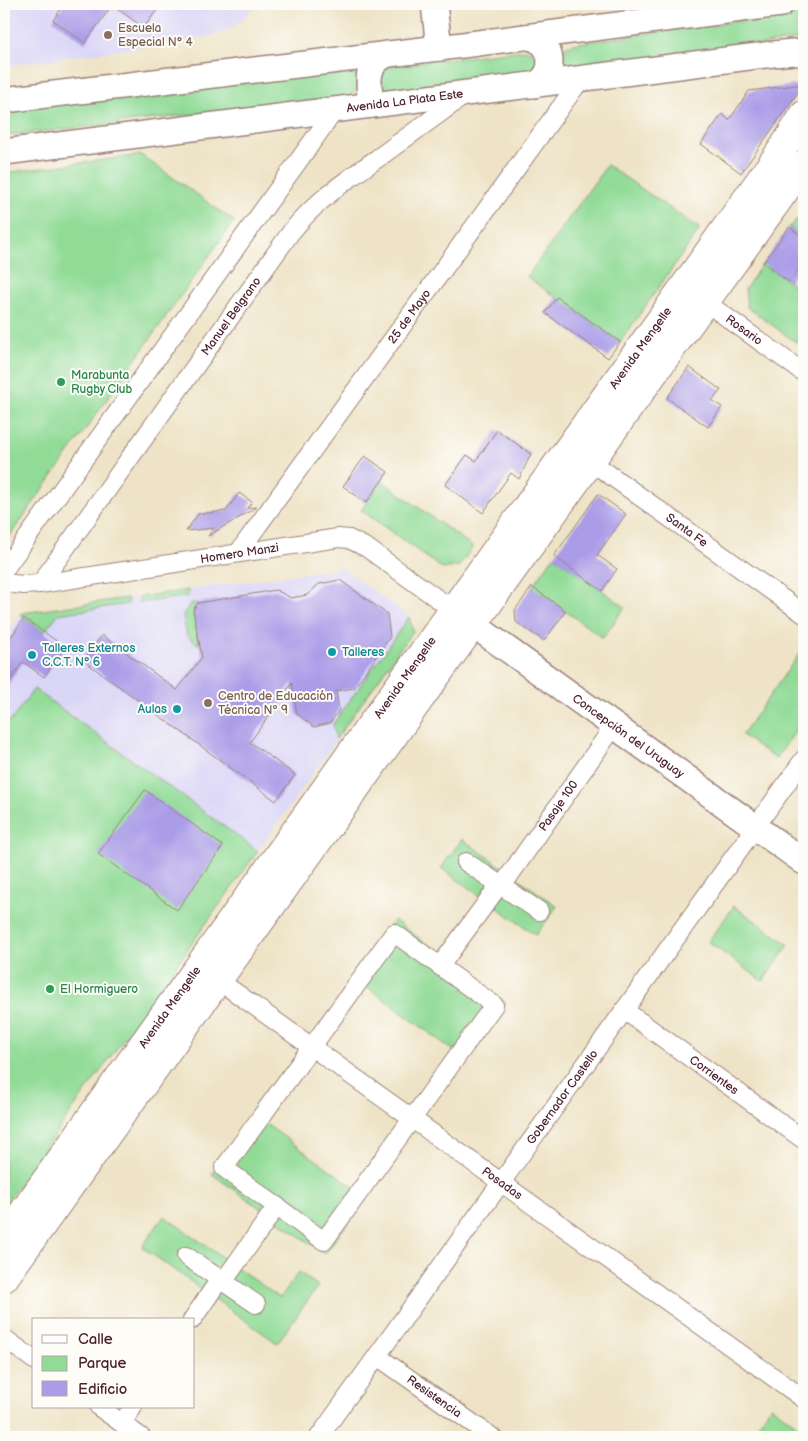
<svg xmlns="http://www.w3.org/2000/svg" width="808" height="1441" font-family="'Balsamiq Sans',sans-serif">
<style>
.built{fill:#dad6f7}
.green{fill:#91db97;stroke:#6e7d61}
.building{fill:#ab9ce8}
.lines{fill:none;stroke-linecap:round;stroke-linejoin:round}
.street-casing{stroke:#9c8178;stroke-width:20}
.secondary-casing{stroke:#9c8178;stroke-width:28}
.primary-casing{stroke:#9c8178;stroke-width:30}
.street{stroke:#fff;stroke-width:18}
.secondary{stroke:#fff;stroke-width:25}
.primary{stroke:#fff;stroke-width:28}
.education-dot{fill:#8d6e63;stroke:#fdfcf7;stroke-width:2}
.leisure-dot{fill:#2e9e5b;stroke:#fdfcf7;stroke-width:2}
.culture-dot{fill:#0f9aa8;stroke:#fdfcf7;stroke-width:2}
.labels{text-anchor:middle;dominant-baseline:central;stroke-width:4;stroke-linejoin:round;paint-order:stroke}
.education-label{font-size:12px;fill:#785e54;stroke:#fdfcf7;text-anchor:start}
.street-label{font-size:12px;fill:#4a1f2b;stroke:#fdfcf7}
.leisure-label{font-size:12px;fill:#27864d;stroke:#fdfcf7;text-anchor:start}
.culture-label{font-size:12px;fill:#0d838f;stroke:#fdfcf7;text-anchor:start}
</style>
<rect width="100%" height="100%" fill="#fdfcf7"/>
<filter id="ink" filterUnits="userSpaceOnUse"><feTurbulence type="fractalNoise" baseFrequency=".02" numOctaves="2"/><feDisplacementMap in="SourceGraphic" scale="10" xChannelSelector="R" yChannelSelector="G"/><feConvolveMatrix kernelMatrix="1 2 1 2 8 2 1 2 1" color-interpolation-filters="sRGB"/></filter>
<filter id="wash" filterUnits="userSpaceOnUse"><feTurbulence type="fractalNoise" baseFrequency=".0096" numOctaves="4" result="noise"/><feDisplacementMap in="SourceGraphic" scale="20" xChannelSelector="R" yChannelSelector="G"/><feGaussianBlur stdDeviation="1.12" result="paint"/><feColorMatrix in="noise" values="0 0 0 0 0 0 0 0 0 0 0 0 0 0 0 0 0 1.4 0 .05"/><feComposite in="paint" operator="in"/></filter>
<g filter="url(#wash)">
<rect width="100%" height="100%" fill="#eee3c6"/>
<path class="built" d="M4 4H256L241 21 224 32 202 38 4 66Z
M342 568 409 617 413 631 258 851 35 689 10 722 4 717V638L22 613Z"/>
<path class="green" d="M804 12V39L575 70 566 68 561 61C560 52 563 46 572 44Z
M526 50C539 55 538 63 533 73L391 91C383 88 376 77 384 70 386 67 389 67 392 65Z
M347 70C363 75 362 92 347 97L4 136V109Z
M141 155 234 221 4 544V173Z
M607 165 700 229 620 342 527 277Z
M804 212V238L789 227Z
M763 263 804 293V334L797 343 747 307 745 289Z
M382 481 473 547 459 566 443 569 361 510Z
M554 556 625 607 603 638 532 587Z
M188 590 189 596 139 603V597Z
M127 598 128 604 58 614 44 632 21 615 22 613Z
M198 603 193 610 199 645 187 636 183 615 190 604Z
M409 617 413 631 336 739 333 724Z
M804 647V719L776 759 742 735Z
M34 689 258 851 4 1206V717L10 722Z
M462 839 557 906 536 935 441 868Z
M734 906 789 945 763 981 708 942Z
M394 920 506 1003 465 1059 352 976Z
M253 1115 367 1196 325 1254 212 1174Z
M164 1216 280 1298 299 1272 318 1286 277 1343 142 1247Z
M771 1406 799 1426 792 1437H749Z"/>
<g id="blocks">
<path class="building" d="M65 4H161L144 28 112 5 85 43 53 20Z
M804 84 741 173 701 144 722 114 729 120 749 91Z
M789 227 804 238V261L789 282 763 263Z
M557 297 620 342 608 358 545 313Z
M689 367 721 390 712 401 722 407 708 427 667 398Z
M497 430 531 454 519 479 511 473 483 513 445 485 467 455 476 461Z
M365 456 388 472 366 503 343 486Z
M239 493 252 502 247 508 257 507 208 536 214 528 186 531 198 514 226 511Z
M598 494 626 514 597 555 617 569 602 591 554 556Z
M340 580 387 614 390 637 354 688 336 691 339 710 330 723 314 727 297 714 292 683 250 742 295 775 276 801 83 660 102 635 177 690 202 657 193 610 198 603 276 590 291 598 307 595 319 584Z
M532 587 566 611 544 641 516 622 515 610Z
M24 618 65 647 44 677 23 662 4 690V647Z
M145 790 223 846 177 910 98 854Z"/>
</g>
</g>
<g filter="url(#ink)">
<use href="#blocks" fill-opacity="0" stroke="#9c8178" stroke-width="1"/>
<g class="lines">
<defs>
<g id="street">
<path id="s1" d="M697 296 804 373"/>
<path id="s2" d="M582 455 804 614"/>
<path id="s3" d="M238 553 581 79"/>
<path d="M4 570 335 110"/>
<path id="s4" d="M4 583 24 585 40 584 338 538 349 539 367 548 453 610"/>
<path id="s5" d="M40 584 291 232C316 201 345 181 378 158 407 137 436 116 465 95"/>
<path d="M466 862 539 911"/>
<path id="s6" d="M502 886 614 726"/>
<path d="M394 933 494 1005 324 1241 224 1168Z"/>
<path d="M440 966 500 884"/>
<path id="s7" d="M211 975 804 1399"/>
<path id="s8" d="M624 1010 804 1140"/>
<path d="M186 1256 256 1304"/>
<path d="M223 1282 277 1206"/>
<path d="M192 1320 220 1279"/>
<path d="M4 1338 34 1360"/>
<path id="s9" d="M377 1356 492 1437"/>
<path d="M99 1407 141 1437"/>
<path d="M122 1423 133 1407"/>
<path id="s10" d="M319 1437 804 759"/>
</g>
<g id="secondary">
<path d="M434 4 439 48"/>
<path d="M528 37C553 41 559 74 534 85"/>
<path d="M4 100 439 48 781 4"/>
<path d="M371 105C369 84 363 64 388 54"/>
<path id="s11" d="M4 152 773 54 793 52 804 54"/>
<path id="s12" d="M457 613 804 862"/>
</g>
<g id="primary">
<path id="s13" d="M4 1239 781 151 804 115"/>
<path d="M4 1278 804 164"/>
</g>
</defs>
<use href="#street" class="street-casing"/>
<use href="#secondary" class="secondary-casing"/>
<use href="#primary" class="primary-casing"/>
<use href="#street" class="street"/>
<use href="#secondary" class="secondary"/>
<use href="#primary" class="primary"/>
</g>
</g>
<g class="education-dot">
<circle cx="108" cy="35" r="5"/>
<circle cx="208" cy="703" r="5"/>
</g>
<g class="leisure-dot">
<circle cx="61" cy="382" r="5"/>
<circle cx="50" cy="989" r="5"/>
</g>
<g class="culture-dot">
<circle cx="332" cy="652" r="5"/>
<circle cx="32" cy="655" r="5"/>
<circle cx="177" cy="709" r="5"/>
</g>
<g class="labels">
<g class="education-label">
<text x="118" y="28">Escuela<tspan x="118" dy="14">Especial N° 4</tspan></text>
<text x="218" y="696">Centro de Educación<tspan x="218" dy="14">Técnica Nº 9</tspan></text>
</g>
<g class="street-label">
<text stroke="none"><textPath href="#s11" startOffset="404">Avenida La Plata Este</textPath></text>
<text stroke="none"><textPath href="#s5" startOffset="329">Manuel Belgrano</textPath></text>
<text stroke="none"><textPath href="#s3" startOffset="292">25 de Mayo</textPath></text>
<text stroke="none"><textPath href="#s1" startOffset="58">Rosario</textPath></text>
<text stroke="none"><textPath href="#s13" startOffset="1095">Avenida Mengelle</textPath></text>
<text stroke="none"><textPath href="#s2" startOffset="129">Santa Fe</textPath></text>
<text stroke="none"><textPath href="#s4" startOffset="238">Homero Manzi</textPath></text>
<text stroke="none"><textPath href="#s13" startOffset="690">Avenida Mengelle</textPath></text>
<text stroke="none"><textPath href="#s12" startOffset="211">Concepción del Uruguay</textPath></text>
<text stroke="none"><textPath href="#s6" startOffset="98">Pasaje 100</textPath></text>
<text stroke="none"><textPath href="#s13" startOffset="285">Avenida Mengelle</textPath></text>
<text stroke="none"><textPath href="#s8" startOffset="111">Corrientes</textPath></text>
<text stroke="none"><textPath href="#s10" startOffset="418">Gobernador Castello</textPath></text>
<text stroke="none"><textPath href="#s7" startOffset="358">Posadas</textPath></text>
<text stroke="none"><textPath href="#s9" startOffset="70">Resistencia</textPath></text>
</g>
<g class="leisure-label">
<text x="71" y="375">Marabunta<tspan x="71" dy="14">Rugby Club</tspan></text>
<text x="60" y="989">El Hormiguero</text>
</g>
<g class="culture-label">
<text x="42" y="648">Talleres Externos<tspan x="42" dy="14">C.C.T. N° 6</tspan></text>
<text x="342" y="652">Talleres</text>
<text x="167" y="709" text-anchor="end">Aulas</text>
</g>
</g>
<rect width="808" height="1441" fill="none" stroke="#fdfcf7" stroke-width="20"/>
<rect x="32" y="1318" width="162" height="90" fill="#fdfcf7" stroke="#b5a4a5"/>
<rect x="42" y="1335" width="25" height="8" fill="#ffffff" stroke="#b5a4a5"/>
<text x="78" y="1344" font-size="15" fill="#4a1f2b">Calle</text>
<rect x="42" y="1356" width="25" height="15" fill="#91db97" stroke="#b5a4a5"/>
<text x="78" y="1368" font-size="15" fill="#4a1f2b">Parque</text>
<rect x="42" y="1381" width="25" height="15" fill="#ab9ce8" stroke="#b5a4a5"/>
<text x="78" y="1394" font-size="15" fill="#4a1f2b">Edificio</text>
</svg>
